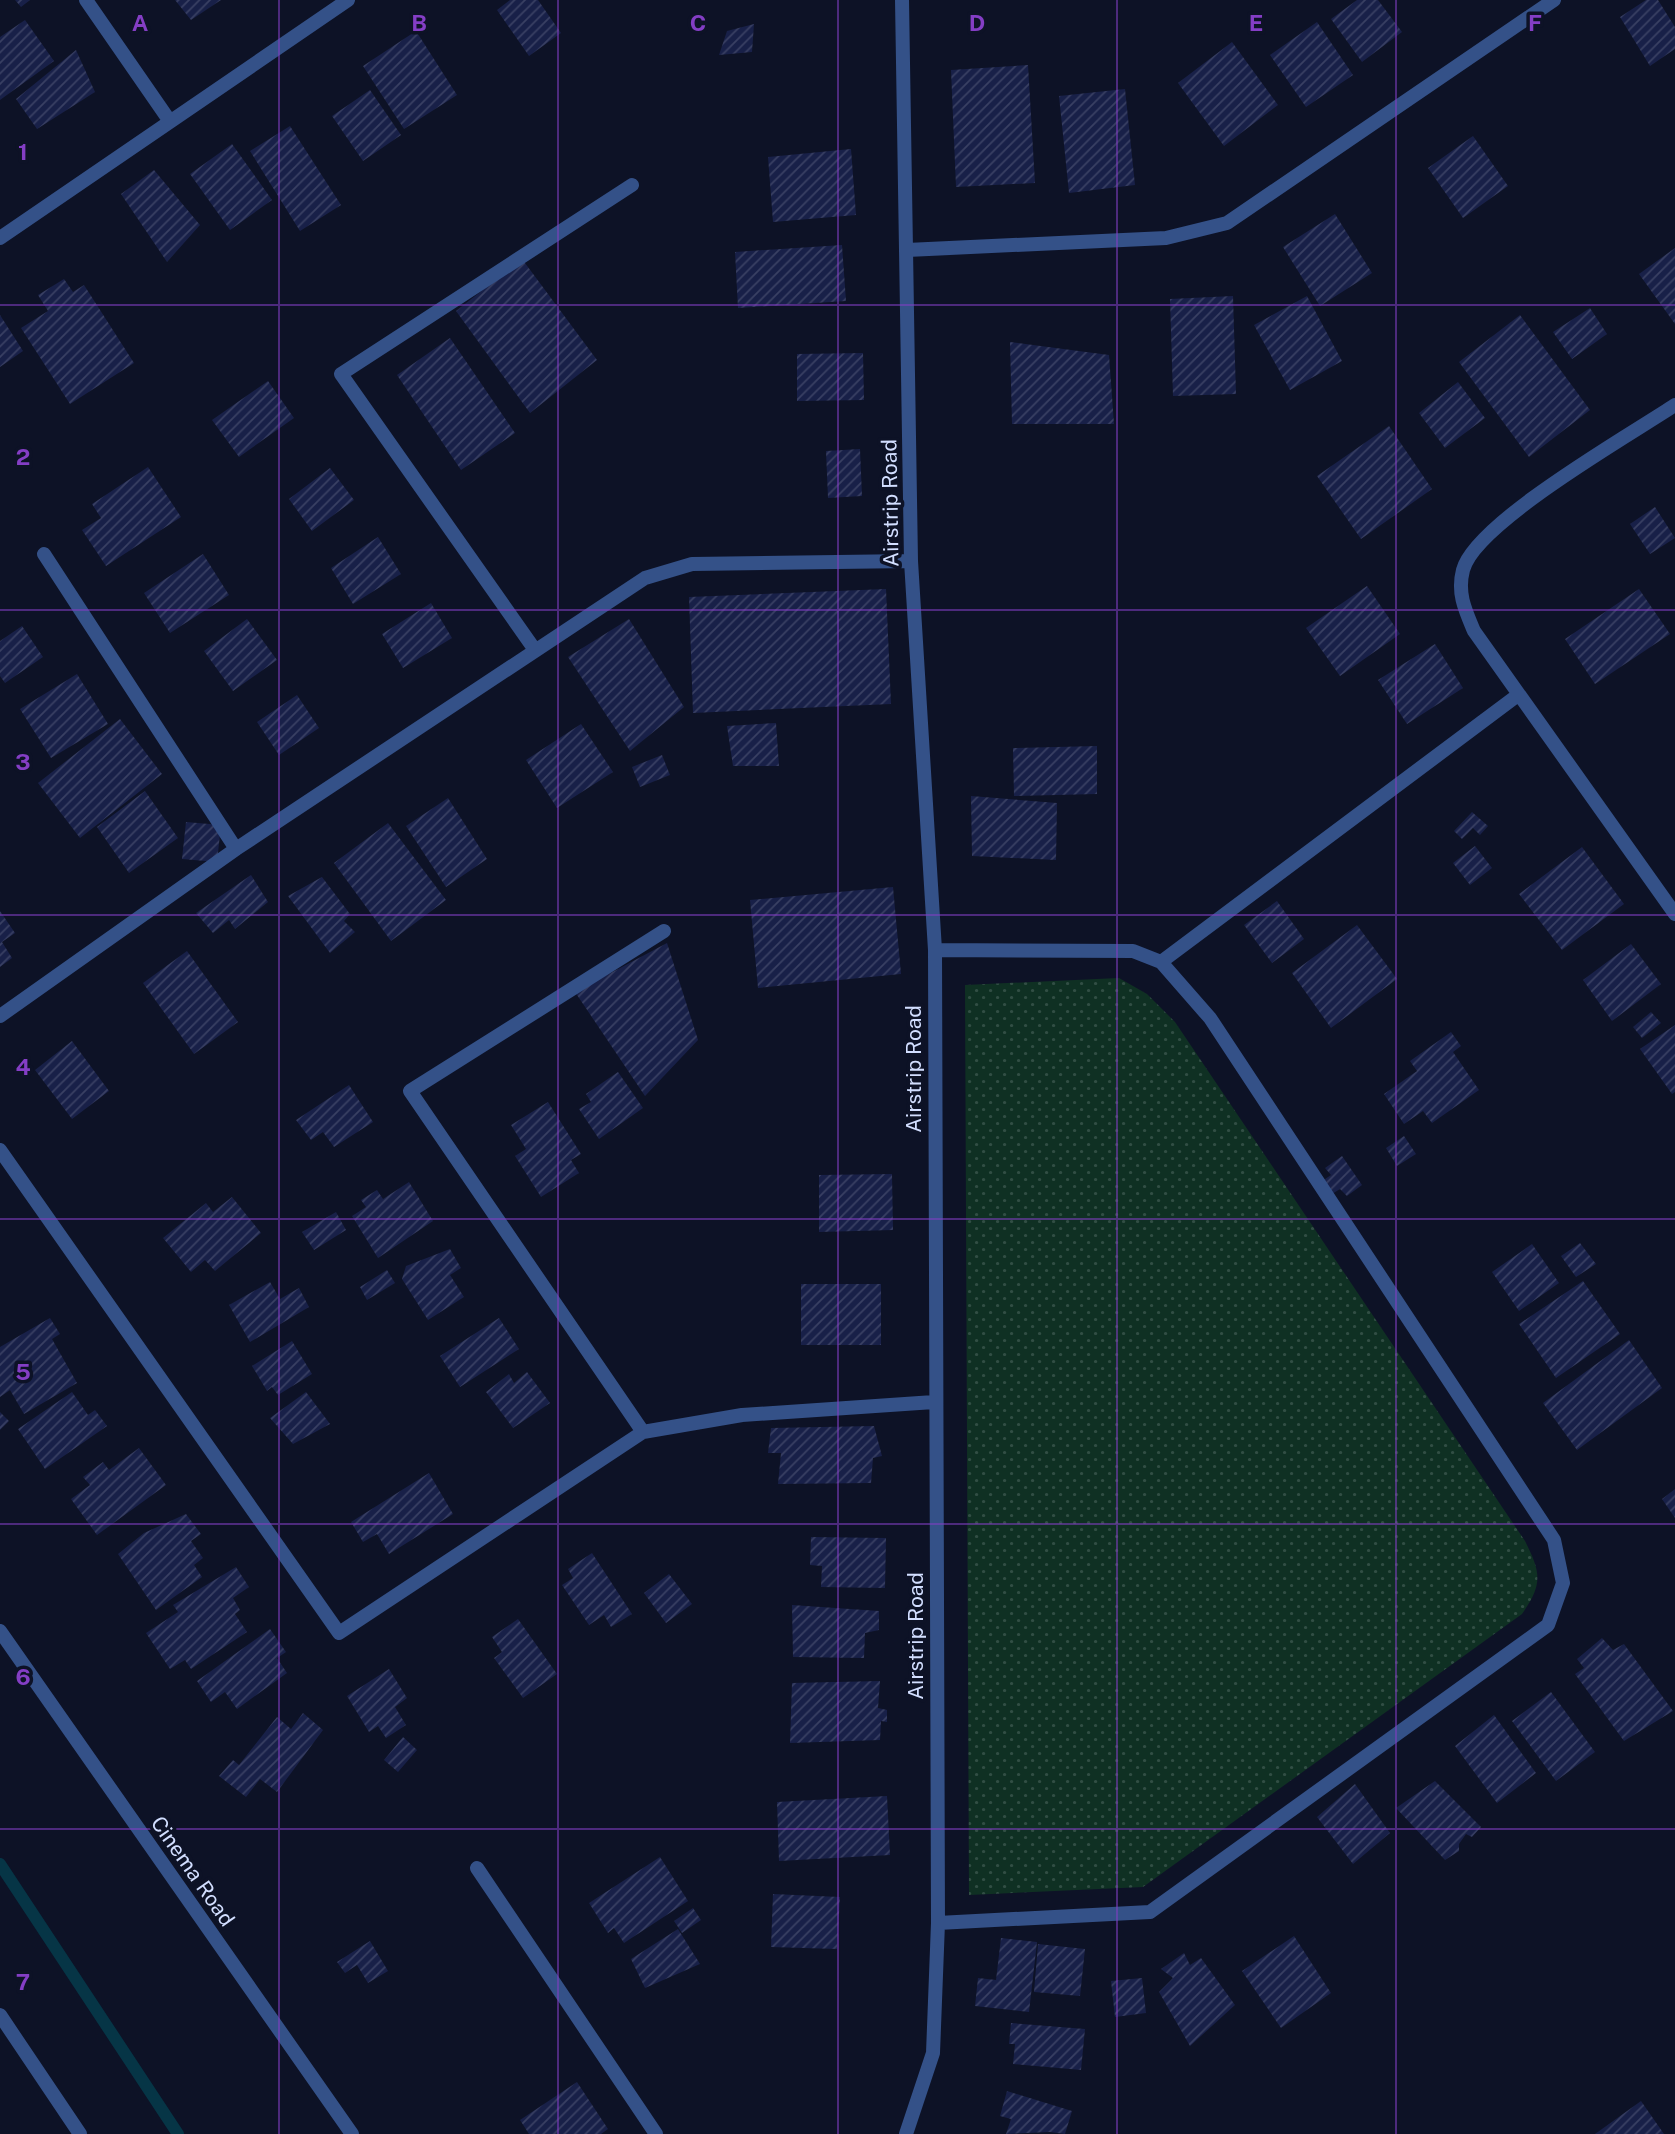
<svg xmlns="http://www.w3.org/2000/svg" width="1675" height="2134" font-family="'Public Sans',sans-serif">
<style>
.park{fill:url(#park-dots)}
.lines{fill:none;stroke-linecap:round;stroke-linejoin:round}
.stream{stroke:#063546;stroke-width:12}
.building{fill:url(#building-hatch)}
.minor{stroke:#345188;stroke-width:14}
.grid{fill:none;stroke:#843ec5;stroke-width:2;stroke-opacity:0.55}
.labels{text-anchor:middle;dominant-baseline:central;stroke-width:7;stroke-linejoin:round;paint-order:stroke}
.street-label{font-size:21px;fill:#d2deff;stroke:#0d1226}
.grid-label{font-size:23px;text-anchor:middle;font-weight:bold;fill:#843ec5;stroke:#0d1226;stroke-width:7;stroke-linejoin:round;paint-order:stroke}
</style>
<defs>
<pattern id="park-dots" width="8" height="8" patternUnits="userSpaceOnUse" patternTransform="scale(1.75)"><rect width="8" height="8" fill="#0f3023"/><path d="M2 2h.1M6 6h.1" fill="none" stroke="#314e44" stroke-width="1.8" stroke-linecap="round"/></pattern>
<pattern id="building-hatch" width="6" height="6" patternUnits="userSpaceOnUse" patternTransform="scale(1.75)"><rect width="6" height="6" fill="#182048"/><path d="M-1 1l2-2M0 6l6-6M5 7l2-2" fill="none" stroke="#394063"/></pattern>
</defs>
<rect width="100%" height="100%" fill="#0d1226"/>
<path class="park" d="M1119 978 1147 994 1175 1022 1525 1541C1541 1573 1543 1584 1522 1614L1143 1887 969 1895 965 985Z"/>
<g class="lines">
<path class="stream" d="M0 1864 178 2134"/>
</g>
<path class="building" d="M15 0H30L21 7Z
M175 0H221L191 20Z
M510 0H538L561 33 529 56 497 10Z
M1357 0H1378L1402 32 1362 62 1331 19Z
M1646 0H1658L1675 27V49L1650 66 1620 17Z
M25 20 54 61 0 100V37Z
M1317 22 1353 75 1306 107 1270 55Z
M754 24 752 52 719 55 727 31Z
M416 31 457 95 404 129 363 66Z
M1232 42 1278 105 1224 146 1178 83Z
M76 50 95 92 37 129 16 99Z
M1028 65 1035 183 956 187 951 70Z
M1125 89 1135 185 1069 193 1059 96Z
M370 90 401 135 363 161 332 116Z
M290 126 341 205 300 231 250 151Z
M1473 136 1508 186 1463 218 1428 168Z
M232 144 272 200 230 230 190 174Z
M851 149 856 215 773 222 768 157Z
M154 170 200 225 167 262 121 194Z
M1335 214 1372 273 1320 306 1283 247Z
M842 245 846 301 738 308 735 252Z
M1675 248V324L1639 274Z
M522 259 597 360 530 413 456 311Z
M64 279 73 292 84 285 134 363 70 404 21 328 48 311 38 295Z
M1233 296 1236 394 1173 396 1170 299Z
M1307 296 1342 361 1290 390 1254 325Z
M1590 308 1607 334 1572 359 1553 332Z
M0 315 23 351 0 367Z
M1520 315 1590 410 1529 457 1459 362Z
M450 338 515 433 461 470 397 375Z
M1010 342 1109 355 1114 424H1012Z
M863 353 864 400 797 401V354Z
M268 381 294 418 239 457 212 420Z
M1458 382 1485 418 1445 448 1419 413Z
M1389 426 1432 489 1361 539 1317 476Z
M860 449 862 496 828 498 826 451Z
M148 467 181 517 106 566 82 530 101 518 92 504Z
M330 468 354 500 312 531 289 499Z
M1655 507 1675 538 1650 554 1630 524Z
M378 537 401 574 353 604 331 568Z
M203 554 229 595 170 633 144 593Z
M1367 586 1400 634 1340 676 1306 628Z
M886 589 891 704 693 713 689 597Z
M1639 589 1670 634 1595 684 1565 639Z
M431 603 452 638 403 668 382 634Z
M247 619 277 660 233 691 204 651Z
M629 619 684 707 630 751 568 657Z
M22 626 43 657 5 683 0 676V641Z
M1435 644 1463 688 1407 724 1378 680Z
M77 674 108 724 51 758 20 709Z
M297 695 319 728 279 755 257 722Z
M120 719 162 774 80 838 38 783Z
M776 723 779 766H733L727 726Z
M581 724 613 772 557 808 526 760Z
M1097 746V794L1014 796 1013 748Z
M662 755 670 775 640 787 632 767Z
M145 791 178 838 129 873 97 827Z
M971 796 1057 803 1056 860 972 856Z
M448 798 487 859 446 887 406 826Z
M1472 812 1488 826 1480 835 1473 828 1462 839 1454 831Z
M186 822 221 825 217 862 182 859Z
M388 823 446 900 391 941 334 863Z
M1475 846 1492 868 1470 885 1453 863Z
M1582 847 1624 904 1562 950 1519 894Z
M251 875 268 902 235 929 229 920 213 933 196 913Z
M322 877 350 914 344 921 355 932 330 953 288 896Z
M893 887 901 974 758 988 750 900Z
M1277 901 1304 939 1272 963 1244 925Z
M0 911 15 933 2 942 12 958 0 967Z
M1357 925 1397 979 1331 1028 1292 973Z
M667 943 698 1040 645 1096 575 992Z
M1631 944 1661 984 1612 1021 1583 980Z
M187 951 238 1022 194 1054 143 983Z
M1651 1012 1661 1023 1642 1038 1633 1027Z
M1675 1025V1092L1672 1094 1640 1049Z
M1451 1032 1461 1046 1453 1052 1479 1090 1432 1123 1423 1111 1404 1124 1384 1094 1417 1071 1410 1061Z
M72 1041 109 1091 72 1119 35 1070Z
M618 1072 643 1108 599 1139 579 1109 591 1102 586 1094Z
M349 1085 373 1122 334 1147 323 1132 311 1140 296 1120Z
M548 1102 581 1154 571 1160 579 1173 541 1197 515 1156 526 1149 511 1125Z
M1404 1136 1416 1154 1397 1166 1386 1148Z
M1342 1156 1362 1185 1347 1196 1340 1189 1332 1194 1322 1181 1331 1175 1325 1168Z
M892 1174 893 1230 819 1232V1175Z
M409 1182 433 1221 378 1258 352 1216 366 1207 361 1200 377 1190 383 1199Z
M232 1197 261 1233 215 1271 205 1260 191 1272 163 1238 206 1203 213 1212Z
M336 1212 346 1230 314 1250 302 1232Z
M1580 1243 1596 1264 1576 1277 1561 1256Z
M1532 1244 1559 1283 1519 1311 1492 1272Z
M450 1249 461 1268 450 1275 464 1297 428 1320 402 1279 406 1266Z
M387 1270 395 1283 367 1300 360 1287Z
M1583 1281 1620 1334 1556 1378 1519 1324Z
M270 1282 280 1299 299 1288 309 1307 250 1342 229 1305Z
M801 1284H881V1345H801Z
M50 1318 60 1334 52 1339 77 1383 24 1414 10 1390 0 1397V1347Z
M499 1318 519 1349 460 1387 440 1356Z
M1629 1340 1662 1388 1577 1450 1543 1403Z
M292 1341 312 1374 278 1395 272 1387 267 1391 252 1366Z
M527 1372 550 1403 513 1428 486 1392 509 1374 514 1383Z
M72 1392 88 1415 95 1410 107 1426 45 1469 18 1429Z
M306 1392 330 1424 293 1444 270 1418Z
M0 1412 9 1421 0 1430Z
M874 1426 882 1456 873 1458 871 1483 778 1484 781 1453H768L771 1428Z
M139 1448 166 1485 97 1535 71 1499 90 1485 83 1477 103 1462 109 1470Z
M429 1473 453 1514 389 1554 377 1534 363 1542 351 1522Z
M1675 1489V1518L1662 1499Z
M186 1514 201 1534 191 1541 203 1558 194 1565 202 1577 156 1610 118 1554 144 1533Z
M811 1537 886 1538 885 1588 821 1587 822 1566 810 1565Z
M592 1553 632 1614 611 1627 604 1615 589 1625 562 1585 573 1578 568 1569Z
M236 1567 249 1587 233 1598 240 1610 235 1614 247 1632 191 1669 185 1660 170 1669 146 1633 178 1612 173 1605Z
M669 1574 692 1604 666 1623 644 1593Z
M792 1605 879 1611V1630L865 1633 864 1658 793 1657Z
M518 1619 557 1674 523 1698 494 1658 502 1652 492 1637Z
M270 1629 286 1652 277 1658 287 1673 237 1709 225 1692 211 1702 197 1681Z
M1602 1638 1613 1650 1624 1644 1673 1711 1624 1741 1575 1674 1584 1668 1577 1659Z
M389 1669 407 1698 395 1707 406 1725 386 1738 378 1726 369 1732 347 1696Z
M880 1681 878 1708 887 1710V1722L881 1721 880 1740 790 1743 792 1683Z
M1551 1692 1595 1752 1556 1781 1512 1721Z
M303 1713 323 1730 277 1792 260 1779 246 1797 219 1776 233 1760 239 1765 277 1717 291 1729Z
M1494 1715 1536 1773 1497 1803 1455 1746Z
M403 1737 417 1750 398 1772 384 1760Z
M1435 1781 1481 1827 1472 1837 1466 1834 1459 1844V1851L1445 1860 1396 1808Z
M1355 1784 1390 1833 1353 1864 1317 1817Z
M887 1796 890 1855 779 1861 777 1802Z
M660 1857 688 1901 624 1943 614 1928 608 1933 589 1903Z
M773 1894 840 1897 837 1949 771 1947Z
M693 1908 701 1920 682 1933 674 1921Z
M678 1929 700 1964 645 1988 631 1959Z
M1294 1936 1331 1993 1281 2028 1242 1971Z
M1001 1938 1037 1942 1029 2012 975 2006 978 1978 996 1980Z
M370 1941 388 1971 368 1983 357 1965 345 1973 337 1962Z
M1038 1944 1085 1949 1080 1996 1034 1992Z
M1184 1953 1190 1965 1201 1958 1235 2005 1190 2046 1159 1992 1173 1978 1161 1969Z
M1142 1978 1146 2013 1115 2017 1111 1981Z
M1011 2023 1085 2029 1081 2070 1013 2064 1015 2044H1009Z
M577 2082 608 2129 601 2134H529L520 2120Z
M1007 2091 1072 2111 1065 2134 1050 2132 1006 2134 1011 2119 1000 2116Z
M1641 2101 1664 2134H1595Z"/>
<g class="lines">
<path class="minor" d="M86 0 169 120
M902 0 911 561 935 950 938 1923 933 2053 906 2134
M0 238 348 0
M907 250 1166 238 1227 223 1554 0
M1675 405C1630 435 1475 523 1463 570 1457 593 1465 610 1474 631L1675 914
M44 554 236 849
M535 650 341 374 632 185
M935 950 1133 951 1161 962 1210 1018 1554 1540 1563 1583 1548 1625 1150 1912 938 1923
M1161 962 1518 695
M0 1016 236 849 645 578 692 564 911 561
M0 1150 339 1633 643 1432 742 1415 934 1402
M643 1432 410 1091 664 931
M0 1631 352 2134
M477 1868 656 2134
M0 2015 80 2134"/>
</g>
<path class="grid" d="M279 0V2134M558 0V2134M838 0V2134M1117 0V2134M1396 0V2134M0 305H1675M0 610H1675M0 915H1675M0 1219H1675M0 1524H1675M0 1829H1675"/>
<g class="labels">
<g class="street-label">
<text transform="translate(890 503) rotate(-91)">Airstrip Road</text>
<text transform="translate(913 1069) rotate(-90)">Airstrip Road</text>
<text transform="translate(915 1636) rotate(-90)">Airstrip Road</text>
<text transform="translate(193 1871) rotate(55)">Cinema Road</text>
</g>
</g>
<g class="grid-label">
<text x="140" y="31">A</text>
<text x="419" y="31">B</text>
<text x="698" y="31">C</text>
<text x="977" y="31">D</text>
<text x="1256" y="31">E</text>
<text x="1535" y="31">F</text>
<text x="23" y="160">1</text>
<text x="23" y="465">2</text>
<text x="23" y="770">3</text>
<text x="23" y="1075">4</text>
<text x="23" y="1380">5</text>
<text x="23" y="1685">6</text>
<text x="23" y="1990">7</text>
</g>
</svg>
